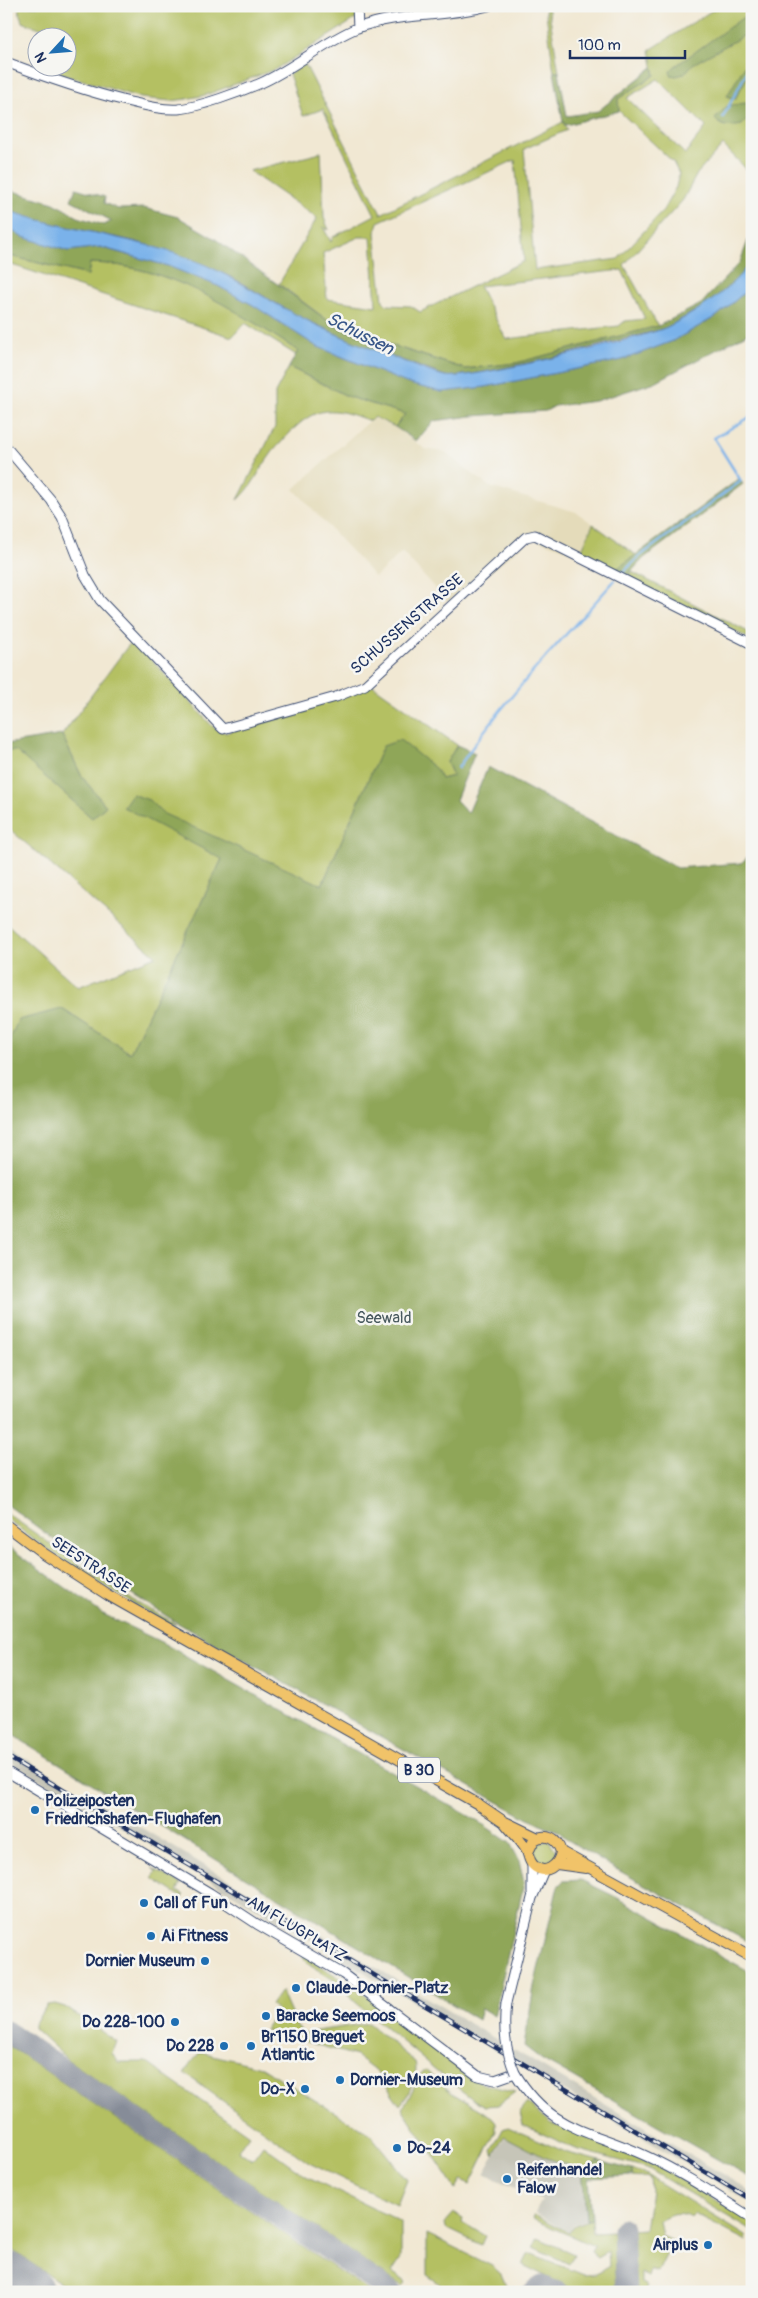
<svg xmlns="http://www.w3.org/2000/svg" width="758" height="2298" font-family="Pangolin,sans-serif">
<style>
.built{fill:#e4dbba}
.industrial{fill:#c6c5b8}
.green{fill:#b4c062;stroke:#687860;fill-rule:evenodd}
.forest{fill:#8fa658;stroke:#556a5b}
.water{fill:#7ab2ea;stroke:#4a70a4}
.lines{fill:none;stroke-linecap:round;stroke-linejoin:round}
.stream{stroke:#7ab2ea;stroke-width:2.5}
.taxiway{stroke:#868c98;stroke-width:21}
.runway{stroke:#868c98;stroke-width:51}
.minor-casing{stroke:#3b4b70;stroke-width:11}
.major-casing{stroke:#3b4b70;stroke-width:12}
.minor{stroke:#fff;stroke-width:9}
.major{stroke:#f1c369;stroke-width:10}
.rail-casing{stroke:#1b2f5e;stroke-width:4.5}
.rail{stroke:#f6f6f2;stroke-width:2.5;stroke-dasharray:8;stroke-linecap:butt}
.minor-bridge-casing{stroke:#3b4b70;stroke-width:11;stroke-linecap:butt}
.minor-bridge{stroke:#fff;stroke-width:9}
.poi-dot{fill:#1f6fb2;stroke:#f6f6f2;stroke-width:2}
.labels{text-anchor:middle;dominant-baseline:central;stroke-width:5;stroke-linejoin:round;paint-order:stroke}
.shield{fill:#f6f6f2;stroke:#5d6b8a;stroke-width:1}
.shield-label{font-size:15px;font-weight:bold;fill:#1b2f5e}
.street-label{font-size:16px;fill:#1b2f5e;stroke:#f6f6f2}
.park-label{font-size:16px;fill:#495a5f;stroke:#f6f6f2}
.poi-label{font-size:16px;font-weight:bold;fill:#1b2f5e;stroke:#f6f6f2;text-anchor:start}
.water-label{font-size:18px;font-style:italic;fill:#385688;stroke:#f6f6f2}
</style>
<rect width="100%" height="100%" fill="#f6f6f2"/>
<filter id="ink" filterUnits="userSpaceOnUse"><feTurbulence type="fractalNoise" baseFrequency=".02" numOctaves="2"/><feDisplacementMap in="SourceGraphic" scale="10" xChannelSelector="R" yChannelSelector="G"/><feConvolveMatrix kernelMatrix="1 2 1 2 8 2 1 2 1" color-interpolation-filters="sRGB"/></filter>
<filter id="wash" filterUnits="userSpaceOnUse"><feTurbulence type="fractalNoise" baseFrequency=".0096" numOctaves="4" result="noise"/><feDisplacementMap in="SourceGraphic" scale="20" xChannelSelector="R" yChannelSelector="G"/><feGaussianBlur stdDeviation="1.12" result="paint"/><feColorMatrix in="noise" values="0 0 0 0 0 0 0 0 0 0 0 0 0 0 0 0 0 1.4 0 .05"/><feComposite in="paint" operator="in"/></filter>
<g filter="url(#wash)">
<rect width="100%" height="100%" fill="#f1e8d3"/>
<path class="built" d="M373 417 395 427 425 449 444 452 490 487 576 512 593 524 580 554 537 540H529L450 605 402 552 375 577 294 489Z"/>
<path class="industrial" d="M6 1747 752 2192V2203L6 1759Z
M505 2137 580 2171 586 2220 574 2224 570 2232 535 2213 542 2200 484 2174Z"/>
<path class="green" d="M18 6H360L363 17 354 20 276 69 206 95 186 99 171 101 141 98 43 68H68V38L40 37 43 29 22 22Z
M545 6H548L559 72H554Z
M719 6H752V175L723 145 697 174 683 200 624 265 658 326 516 363 465 369 338 328 279 284 317 218 249 171 317 154 321 151 324 218 329 230 323 227 331 242 333 237 375 215 323 109 303 116 289 74 305 64 381 214 563 122 567 130 524 149 535 270 618 259 662 212 676 187 679 174 673 162 619 111 617 99 655 75 650 50ZM658 79 706 127 685 154 627 98ZM515 160 524 261 420 312 411 306 387 305 383 301 375 233 378 222ZM359 237H371L376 306 327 299 323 253ZM622 270 645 319 625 321 619 326 506 339 479 286Z
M6 255 88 275 90 263C168 264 235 309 298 351L296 355 245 323 232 337 6 263Z
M289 367 349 397 405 414 395 427 374 417 370 421C332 406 315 405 287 436 281 443 274 449 269 457 258 472 252 488 238 500L275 427V393Z
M593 524 636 555 614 571 580 554Z
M632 572 752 634V640L626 577Z
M133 639 213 727 226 733 371 684 457 745 447 762 453 776 441 779 383 746 322 885 222 859 130 1053 62 1009 6 1049V923L78 987 156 956 6 826V751L16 750 92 818 106 806 82 777 62 735Z
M6 1513 124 1595 176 1624H169C113 1592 57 1559 6 1518Z
M549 1841 556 1851 555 1859 547 1865 536 1859 531 1852 534 1844Z
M152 1868 181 1884 177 1891 184 1895 183 1898 152 1878 156 1872Z
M304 1955 369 1997 471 2076 483 2084 515 2092 498 2105 486 2106 474 2100 450 2082 353 2000C343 1980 318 1974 303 1958Z
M281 1991 297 2027 304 2033 368 2023 415 2062C419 2073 409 2096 400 2105L375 2070 356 2056 265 2030 278 2011 271 2005Z
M55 2004 65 2007 117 2042 112 2054 119 2062H146L249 2135 238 2150 252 2160 263 2145 306 2176 401 2222V2258L392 2272 406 2282 402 2286 68 2060 34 2028V2024L47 2005Z
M6 2044 370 2292H74L6 2246Z
M199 2053H205L261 2067 370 2134 407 2180 397 2205 309 2163 184 2073Z
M425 2070 452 2093 492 2117 496 2122V2131L470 2184 461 2180 456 2189 402 2108C411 2099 417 2074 425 2070Z
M527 2103 550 2123 661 2168 752 2222V2231L647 2168 576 2149 523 2125 520 2112Z
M508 2127 568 2153 599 2161 582 2170 544 2157 504 2136 494 2155 492 2150 503 2129Z
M632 2170 644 2173 746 2236 747 2241 694 2214 692 2217C678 2211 672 2213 659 2220L662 2236 673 2241 658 2272 651 2269 649 2276 641 2273V2283L647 2286 644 2292H634L631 2230 645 2229 651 2191 650 2178 632 2176Z
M454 2213 463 2218 462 2222 485 2236 481 2245 446 2228 445 2223Z
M534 2215 570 2233 575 2225 592 2219 593 2233 613 2232 616 2292H578L523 2265 528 2255 532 2254 584 2275 595 2274 609 2267 608 2252 598 2258 591 2252 594 2246 532 2219Z
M427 2234 492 2266 501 2274 509 2292H452L427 2275Z
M538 2238 574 2254 569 2264 533 2247Z"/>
<path class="forest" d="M752 11V28L745 35 693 64 684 74 676 76 671 75 670 71 674 67Z
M752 53V69L735 99 727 96Z
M653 67 655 75 618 99 619 111 566 125 563 122 554 72H559L567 116 598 111Z
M745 103 752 106V115L742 125C731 127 722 128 715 119L727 106Z
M76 188 105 197 104 203 118 209 144 208 178 217 214 238 338 328 465 369 516 363 658 326 701 304 740 262 752 230V259L744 272 712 301 666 328 546 359 479 373 448 377 360 345 296 315 233 278 191 259 134 241 35 220 6 210V189L54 203 78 217 104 225 112 221 71 200Z
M6 226 20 236 68 251 99 247 168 266 218 286 253 305 316 346 409 384 442 392 485 387 622 360 673 341 717 316 752 286V331L655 382 596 401 555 406 546 411 472 416 434 421 416 441 395 427 405 414 349 397 289 367 298 351C235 310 168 264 90 263L88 275 6 255Z
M739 479 743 484 644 558 626 577 614 571Z
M62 735 82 777 106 806 92 818 16 751H6V744Z
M400 740 436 769 441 779 453 776 447 762 457 745 475 753 456 800 468 813 488 767 677 868 741 863 752 853V1944L605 1863 568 1840 558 1831 528 1819 176 1622 105 1577 6 1504V1049L18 1020 62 1009 130 1053 222 859 123 807 132 794 149 800 162 813 322 885 383 746Z
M6 1545 101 1613 163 1643 478 1821 510 1843 519 1860 524 1883 494 2016 481 2008 478 2020 6 1731Z
M581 1880 616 1897 752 1973V2179L541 2059 524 2046 534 1986 558 1886 563 1881Z
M599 2161 632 2170V2176L589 2178 592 2219 586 2220 582 2170Z"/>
<path class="water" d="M6 210C67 231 131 236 191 259 228 273 260 296 295 314 328 332 364 346 400 360 414 365 430 373 445 376 466 381 644 338 667 327 699 311 733 289 752 259V286L717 316 673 341 622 360 485 387 442 392 409 384 316 346 253 305 218 286 168 266 100 247 68 251 20 236 6 226Z"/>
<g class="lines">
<path class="stream" d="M723 117 752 62
M620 575 640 556 741 481 714 438 752 416
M458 768C503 700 561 641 615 580"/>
<path class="taxiway" d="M6 2031 391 2292
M623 2229 626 2292
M534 2292 542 2286 558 2292"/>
<path class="runway" d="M6 2277 28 2292"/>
</g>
</g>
<g filter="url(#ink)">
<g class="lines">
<defs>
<path id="minor" d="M357 6 358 28
M6 62C45 77 85 91 126 101 143 105 160 110 178 109 200 107 240 92 261 83 295 68 323 42 357 28 399 12 445 18 488 6
M6 447 51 500 62 517 85 575 100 600 223 729 336 697 365 685 526 537 535 535 752 644
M6 1771 210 1893 257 1924 343 1974 478 2076 495 2080 515 2073C552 2133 589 2129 646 2156 683 2173 717 2196 752 2218
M532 1893V1865
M506 2003 532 1898 544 1870"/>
<path id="major" d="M6 1525 43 1553 108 1595 478 1804 503 1821 538 1838
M505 1823C512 1832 522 1841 527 1851 529 1856 529 1861 533 1865 545 1877 559 1865 561 1852 557 1838 546 1833 534 1840L528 1852
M561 1852 752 1957
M557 1864 586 1868"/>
</defs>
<use href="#minor" class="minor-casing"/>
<use href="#major" class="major-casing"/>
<use href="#minor" class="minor"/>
<use href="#major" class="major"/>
<defs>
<path id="rail" d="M6 1756 752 2200"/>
</defs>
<use href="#rail" class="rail-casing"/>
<use href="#rail" class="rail"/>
<defs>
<path id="minor-bridge" d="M506 2003C503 2028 505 2049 515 2073"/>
</defs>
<use href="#minor-bridge" class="minor-bridge-casing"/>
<use href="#minor-bridge" class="minor-bridge"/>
</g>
</g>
<g class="poi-dot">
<circle cx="35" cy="1810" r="5"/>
<circle cx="144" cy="1903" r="5"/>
<circle cx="151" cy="1936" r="5"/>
<circle cx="205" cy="1961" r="5"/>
<circle cx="296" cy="1988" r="5"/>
<circle cx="266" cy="2016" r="5"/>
<circle cx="175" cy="2022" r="5"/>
<circle cx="224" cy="2046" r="5"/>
<circle cx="251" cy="2046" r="5"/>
<circle cx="340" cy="2080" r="5"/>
<circle cx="305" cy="2089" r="5"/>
<circle cx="397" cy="2148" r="5"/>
<circle cx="507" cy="2179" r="5"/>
<circle cx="708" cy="2245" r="5"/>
</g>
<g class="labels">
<rect class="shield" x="398" y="1757.5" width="42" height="25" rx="4"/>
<g class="shield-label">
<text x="419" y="1770">B 30</text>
</g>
<g class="street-label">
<text transform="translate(407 624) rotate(-41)">SCHUSSENSTRASSE</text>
<text transform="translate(91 1565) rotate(33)">SEESTRASSE</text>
<text transform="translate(297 1929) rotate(31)">AM FLUGPLATZ</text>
</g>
<g class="park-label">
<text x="384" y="1318">Seewald</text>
</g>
<g class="poi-label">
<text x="45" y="1801">Polizeiposten<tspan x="45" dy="18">Friedrichshafen-Flughafen</tspan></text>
<text x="154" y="1903">Call of Fun</text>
<text x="161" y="1936">Ai Fitness</text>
<text x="195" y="1961" text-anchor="end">Dornier Museum</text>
<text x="306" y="1988">Claude-Dornier-Platz</text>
<text x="276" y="2016">Baracke Seemoos</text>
<text x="165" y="2022" text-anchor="end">Do 228-100</text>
<text x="261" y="2037">Br1150 Breguet<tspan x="261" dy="18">Atlantic</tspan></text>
<text x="214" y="2046" text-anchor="end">Do 228</text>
<text x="350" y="2080">Dornier-Museum</text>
<text x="295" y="2089" text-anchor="end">Do-X</text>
<text x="407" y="2148">Do-24</text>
<text x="517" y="2170">Reifenhandel<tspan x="517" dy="18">Falow</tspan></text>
<text x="698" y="2245" text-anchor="end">Airplus</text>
</g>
<g class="water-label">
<text transform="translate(360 334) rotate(27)">Schussen</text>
</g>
</g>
<rect width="758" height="2298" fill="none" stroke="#f6f6f2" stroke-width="25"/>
<g transform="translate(52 52) rotate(244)"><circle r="24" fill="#f6f6f2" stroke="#9ea6b7"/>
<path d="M0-4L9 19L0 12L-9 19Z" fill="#1f6fb2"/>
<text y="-8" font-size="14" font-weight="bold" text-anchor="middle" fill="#1b2f5e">N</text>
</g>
<path d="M570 50v8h115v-8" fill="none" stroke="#1b2f5e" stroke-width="2.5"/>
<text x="578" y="50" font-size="15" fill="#1b2f5e" stroke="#f6f6f2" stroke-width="4" paint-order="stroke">100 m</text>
</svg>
